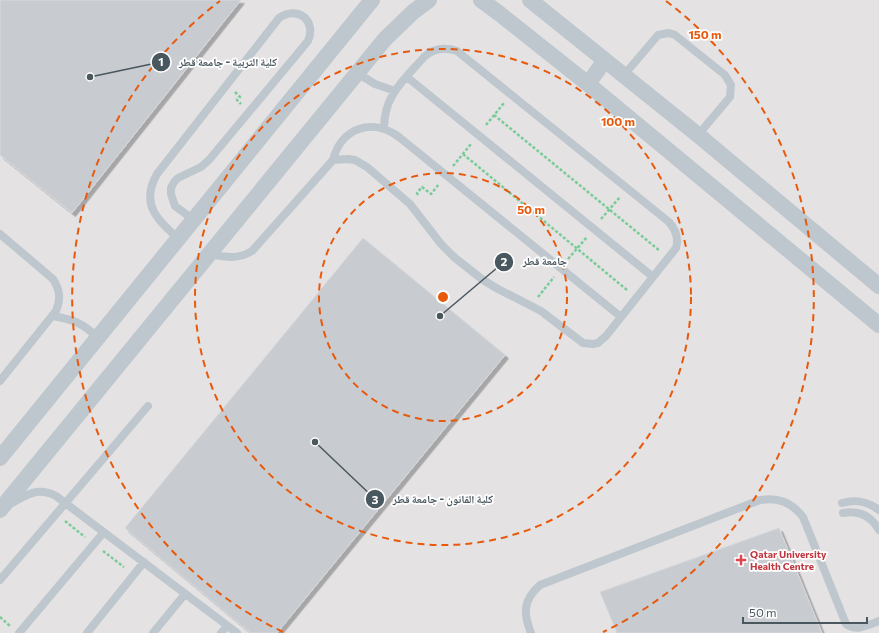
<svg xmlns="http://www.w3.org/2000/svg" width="879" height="633" font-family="Commissioner,'Noto Naskh Arabic',sans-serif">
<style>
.education{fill:#e4e2e3}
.building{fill:#c8ccd0;stroke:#d5d8dc;filter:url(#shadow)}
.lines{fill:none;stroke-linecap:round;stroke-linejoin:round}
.path{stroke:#79cc98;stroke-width:2.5;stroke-dasharray:3 2;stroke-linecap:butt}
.lane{stroke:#bdc7cd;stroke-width:8}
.street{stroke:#bdc7cd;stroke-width:16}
.ring{fill:none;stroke:#e8590c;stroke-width:2;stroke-dasharray:7 5}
.health-dot{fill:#e0444e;stroke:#fff;stroke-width:1.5}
.labels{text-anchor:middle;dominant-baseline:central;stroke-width:3.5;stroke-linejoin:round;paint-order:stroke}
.health-label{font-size:10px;font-weight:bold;fill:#be3a42;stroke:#fff;text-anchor:start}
.centre{fill:#e8590c;stroke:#fff;stroke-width:2}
.ring-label{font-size:12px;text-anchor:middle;font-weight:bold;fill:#e8590c;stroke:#fff;stroke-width:3.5;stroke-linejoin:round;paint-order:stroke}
.leader{fill:none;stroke:#49575e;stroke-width:1.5}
.callout-dot{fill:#49575e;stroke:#fff;stroke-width:1.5}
.mark-label{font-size:12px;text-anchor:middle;font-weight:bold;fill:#fff}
.callout-label{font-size:11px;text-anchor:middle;font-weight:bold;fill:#49575e;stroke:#fff;stroke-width:3.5;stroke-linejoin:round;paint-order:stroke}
</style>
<defs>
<filter id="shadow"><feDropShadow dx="3.5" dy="3.5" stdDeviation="0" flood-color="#0004"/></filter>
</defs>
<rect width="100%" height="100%" fill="#f3f1f1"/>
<path class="education" d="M0 0H879V633H0Z"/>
<path class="building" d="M0 0H241L72 213 0 155Z
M363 238 505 355 277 633H251L125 528Z
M779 528 822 633H617L600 592Z"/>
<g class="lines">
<path class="path" d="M235 92 240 97 237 100 241 104
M494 115 660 251
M486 125 504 103
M463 154 627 290
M453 166 471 144
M418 195 417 193 422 187 431 194 439 184
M601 219 620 197
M568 259 587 237
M538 297 554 277
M65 521 85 537
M103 551 124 567
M0 617 10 626"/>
<path class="lane" d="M357 73 375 84 395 91
M624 75 658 35 669 33 675 35 725 75 731 85 730 97 698 135
M407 77 653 277
M333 160 348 159 355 160 367 167 410 204 441 244 454 257 483 280 498 289 541 311 583 343 593 344 598 343 606 336 676 248C679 238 676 230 669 222L457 51C445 47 434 48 424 57 404 80 384 95 384 128
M0 234 53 279C60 290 61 299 56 311L0 381
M179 239C157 220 140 204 157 174L279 18C297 5 317 20 308 41L209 160 201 167 178 178 174 182 171 188V194L175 206 194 220
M209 254C225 257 238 260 252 251L333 160C341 128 372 117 399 137L621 317
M52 316C72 319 83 323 98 338
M12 503C27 494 39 487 56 496L237 633
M842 503C856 499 867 501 879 510
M843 513C859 510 871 516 879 530
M0 580 148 406
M19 633 104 532
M87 633 144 562
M153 633 185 594
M221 633 227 626
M531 633C523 613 523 600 540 585L760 500C778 497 791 502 803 517L846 624C857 632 868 625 879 621"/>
<path class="street" d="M481 0 500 14 588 84 879 325
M530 0 698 135 879 286
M588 84 605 60
M0 458 372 0
M0 510 385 39 413 12 429 0"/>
</g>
<g class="ring">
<circle cx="443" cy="297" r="124"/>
<circle cx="443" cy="297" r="248"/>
<path d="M283 632A371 371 0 0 1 220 1M666 1A371 371 0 0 1 603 632"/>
</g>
<path class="health-dot" d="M739 554h4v4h4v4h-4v4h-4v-4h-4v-4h4z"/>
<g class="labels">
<g class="health-label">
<text x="750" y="554">Qatar University<tspan x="750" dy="12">Health Centre</tspan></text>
</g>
</g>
<circle cx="443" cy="297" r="6" class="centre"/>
<g class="ring-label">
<text x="705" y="39">150 m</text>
<text x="618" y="126">100 m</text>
<text x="531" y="214">50 m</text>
</g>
<path class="leader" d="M90 77L161 62M440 316L504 262M315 442L375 499"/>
<g class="callout-dot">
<circle cx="90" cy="77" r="4"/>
<circle cx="440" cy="316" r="4"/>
<circle cx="315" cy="442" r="4"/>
<circle cx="161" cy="62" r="10"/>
<circle cx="504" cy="262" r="10"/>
<circle cx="375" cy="499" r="10"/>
</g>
<g class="mark-label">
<text x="161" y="66">1</text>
<text x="504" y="266">2</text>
<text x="375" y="504">3</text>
</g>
<g class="callout-label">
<text x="228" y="66">كلية التربية - جامعة قطر</text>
<text x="545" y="265">جامعة قطر</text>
<text x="443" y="503">كلية القانون - جامعة قطر</text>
</g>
<path d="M743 617v6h124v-6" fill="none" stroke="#49575e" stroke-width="2"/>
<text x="749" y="617" font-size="12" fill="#49575e" stroke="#ffffff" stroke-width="3" paint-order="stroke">50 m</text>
</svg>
